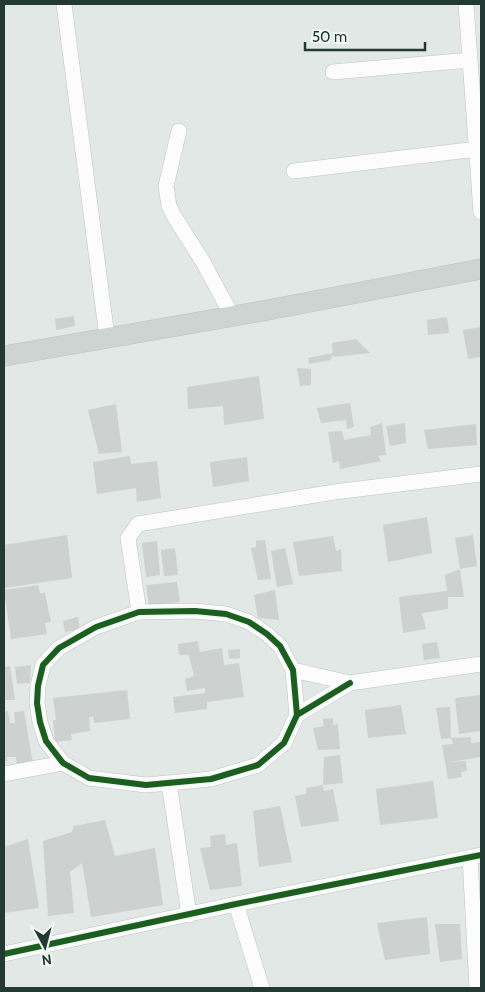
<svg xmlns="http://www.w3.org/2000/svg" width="485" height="992" font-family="Cabin,sans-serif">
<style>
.building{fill:#cdd1d0}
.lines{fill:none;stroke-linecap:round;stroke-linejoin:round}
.minor-casing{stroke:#bfc4c2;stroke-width:16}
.major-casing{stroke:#bcc4c1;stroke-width:21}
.minor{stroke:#fbfcfb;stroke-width:15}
.major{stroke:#ced4d2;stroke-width:20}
.cycleway-casing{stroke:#f0f7f4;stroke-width:9}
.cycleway{stroke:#1b5e20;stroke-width:6}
</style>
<rect width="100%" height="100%" fill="#e2e8e5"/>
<path class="building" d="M74 316 75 326 56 330 55 319Z
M447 317 449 333 428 335 427 320Z
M481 327V357L468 359 463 330Z
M356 339 370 353 333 357 332 343Z
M333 353 331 360 309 364 308 358Z
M297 368 311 369V385L300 386Z
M259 376 264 419 224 425 223 406 188 409 187 387Z
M350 403 354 427 347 429 346 420 321 423 317 408Z
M116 404 122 452 99 454 88 410Z
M382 423 386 455 378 456 381 461 340 469 339 461 333 463 328 432 342 431 344 440 371 435 370 427Z
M405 423 406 443 390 446 386 426Z
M476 424 477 445 428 449 424 430Z
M130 456 131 464 157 461 161 498 137 502 136 488 97 494 93 462Z
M247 457 249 481 213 487 210 462Z
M427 517 432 553 388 562 383 525Z
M67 535 72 578 4 588V545Z
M473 535 477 566 460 569 464 597H448V609L422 613 426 629 403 633 399 597 447 591 445 575 460 569 455 538Z
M333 536 336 551 341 549 342 571 299 576 293 542Z
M265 540 271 579 258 580 251 548 256 547V541Z
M157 541 160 575 146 577 142 543Z
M175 548 178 575 164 576 161 550Z
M285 548 293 584 277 587 271 551Z
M177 582 180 602 149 606 146 585Z
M38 585 40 593H45L51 622 45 623 47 634 11 639 4 590Z
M275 590 279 620 258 618 254 595Z
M78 617 80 629 65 632 63 621Z
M198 641 200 652 222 648 224 665 239 663 244 697 207 702V709L175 713 173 697 205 693V688L187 691 185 679 194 676 189 655H179L178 644Z
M437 642 440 658 424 660 422 644Z
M240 649V658L229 659 228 650Z
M31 665 30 683 17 684 15 667Z
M10 666 15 700H4V667Z
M127 690 130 719 94 723 93 716 89 717 90 731 71 734 72 740 55 742 53 720H56L53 698Z
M481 695V731L459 734 455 698Z
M401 705 406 734 368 738 365 710Z
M450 707 451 738 441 739 436 708Z
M8 711 10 723H15L14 712 24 711 33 764 17 767 16 757H6L8 761H4V712Z
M333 718V725L338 724 340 749 318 750 313 728 324 726 323 719Z
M471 737V743L480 742V757L449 762 466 761 467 771 461 772 462 777 448 779 442 745 453 744 451 738Z
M340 755 343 783 323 785 324 791 333 789 339 821 301 827 295 796 306 794V788L323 785 324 757Z
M433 781 438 818 380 825 376 789Z
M280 806 292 862 259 867 253 811Z
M105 820 115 856 155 848 163 905 91 917 82 863 70 872 74 913 48 916 43 841 72 832 74 826Z
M225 834 226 845 237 843 242 886 210 890 200 848 211 847 210 836Z
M28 839 39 908 4 913V847Z
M427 917 430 954 385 960 377 923Z
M435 924H460L462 959 440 962Z"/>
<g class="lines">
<defs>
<path id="minor" d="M64 4 107 337
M466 4 481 212
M333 72 470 60
M179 131 166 186 169 206 174 216 203 262 232 316
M294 171 477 149
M139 612 128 538 138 524 334 492 481 474
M293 670 350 683 481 664
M297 715 293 670 280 646 267 634 249 622 226 614 195 611 139 612 96 627 59 648 43 665 38 686 37 703 40 722 46 741 63 763 89 778 146 785 211 779 258 765 284 743 297 715 350 683
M4 774 63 763
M169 783 189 915
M470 857 477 988
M236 904 262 988
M4 954 236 904 481 855"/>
<path id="major" d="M4 356 268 310 481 269"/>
</defs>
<use href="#minor" class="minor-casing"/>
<use href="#major" class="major-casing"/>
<use href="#minor" class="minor"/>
<use href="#major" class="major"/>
<defs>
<path id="cycleway" d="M297 715 293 670 280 646 267 634 249 622 226 614 195 611 139 612 96 627 59 648 43 665 38 686 37 703 40 722 46 741 63 763 89 778 146 785 211 779 258 765 284 743 297 715 350 683
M4 954 236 904 481 855"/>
</defs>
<use href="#cycleway" class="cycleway-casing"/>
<use href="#cycleway" class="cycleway"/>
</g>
<rect width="485" height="992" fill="none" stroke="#223934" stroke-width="10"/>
<g transform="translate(45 947) rotate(173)" stroke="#f0f7f4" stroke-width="4" paint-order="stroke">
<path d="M0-4L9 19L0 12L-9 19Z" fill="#223934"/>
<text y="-8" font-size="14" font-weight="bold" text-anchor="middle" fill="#223934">N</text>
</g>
<path d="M305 42v8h120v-8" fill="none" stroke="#223934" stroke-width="2.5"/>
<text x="312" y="42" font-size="15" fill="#223934" stroke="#f0f7f4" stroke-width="4" paint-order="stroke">50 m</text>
</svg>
